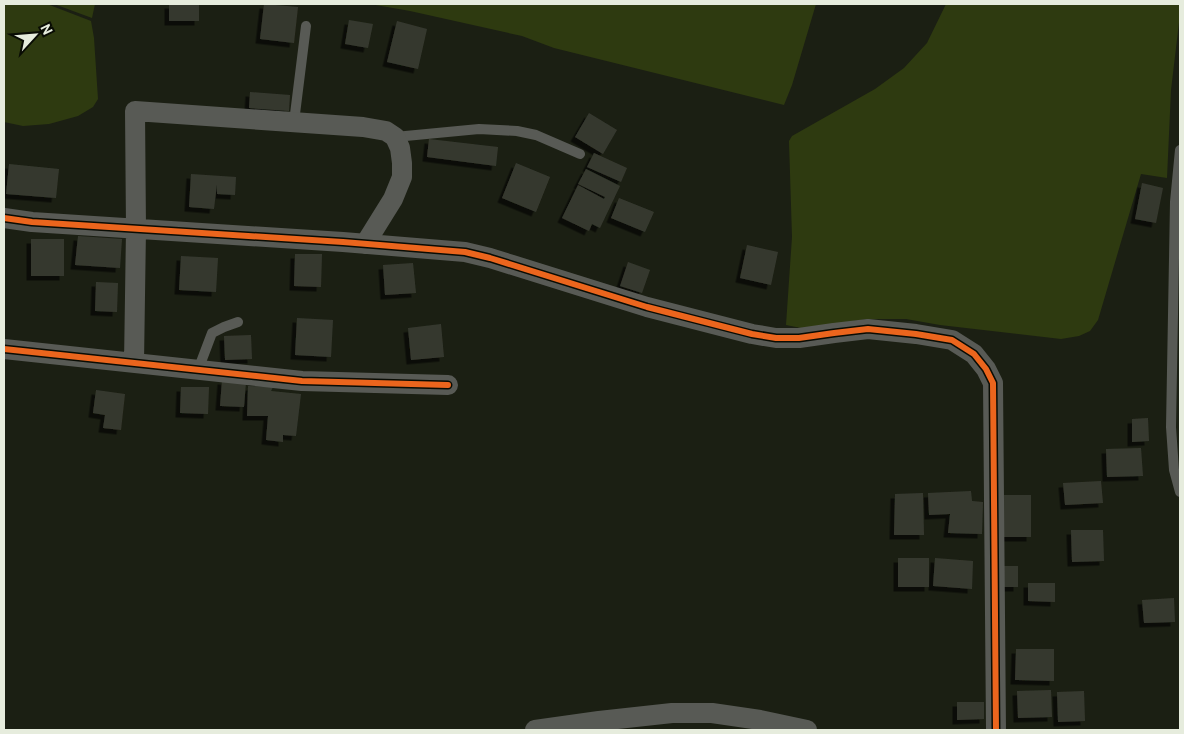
<svg xmlns="http://www.w3.org/2000/svg" width="1184" height="734" font-family="Overpass,sans-serif">
<style>
.green{fill:#2e3a10}
.building{fill:#36392f;filter:url(#shadow)}
.lines{fill:none;stroke-linecap:round;stroke-linejoin:round}
.service{stroke:#585a55;stroke-width:10}
.minor{stroke:#585a55;stroke-width:20}
.cycleway-casing{stroke:#090c04;stroke-width:9}
.cycleway{stroke:#eb651d;stroke-width:6}
</style>
<defs>
<filter id="shadow"><feDropShadow dx="-4.5" dy="4.5" stdDeviation="0" flood-color="#0009"/></filter>
</defs>
<rect width="100%" height="100%" fill="#1b1f13"/>
<path class="green" d="M4 4H47L91 21 94 38 98 99 93 107 78 116 49 124 23 126 4 122Z
M54 4H95L92 18Z
M370 4H816L792 85 784 105 554 48 522 36 410 11Z
M946 4H1180V14L1171 90 1167 178 1141 174 1098 320 1090 331 1079 336 1061 339 940 325 906 319H867L819 326 801 328 786 325 792 237 789 141 792 136 875 89 904 68 927 43Z"/>
<path class="building" d="M169 4H199V21H169Z
M264 4 298 7 294 43 260 39Z
M349 20 373 24 368 48 345 44Z
M397 21 427 29 418 69 387 62Z
M250 92 290 95 289 111 249 108Z
M589 113 617 130 603 154 575 137Z
M429 139 498 147 496 166 427 157Z
M594 153 627 168 621 182 587 167Z
M516 163 550 177 536 212 502 198Z
M9 164 59 169 56 198 6 194Z
M586 169 620 186 600 228 592 224 589 231 562 218 578 185 604 199 605 197 578 184Z
M191 174 236 177 235 195 217 194V184L214 209 189 207Z
M1142 183 1163 188 1156 223 1135 219Z
M619 198 654 212 645 232 611 218Z
M78 236 122 239 120 268 75 265Z
M31 239H64V276H31Z
M747 245 778 252 771 285 740 278Z
M295 254H322L321 287 294 286Z
M181 256 218 258 216 292 179 290Z
M628 262 650 270 642 293 620 286Z
M413 263 416 293 385 295 383 265Z
M96 282 118 283 117 312 95 311Z
M297 318 333 320 331 357 295 355Z
M441 324 444 357 411 360 408 328Z
M251 335 252 359 225 360 224 336Z
M222 380 246 382 244 407 220 406Z
M248 386 273 387 271 391 301 394 296 436 283 435V442L266 440 268 416H247Z
M181 387H209L208 414 180 413Z
M96 390 125 394 121 430 103 428 105 415 93 413Z
M1148 418 1149 441 1132 442V419Z
M1141 448 1143 476 1107 477 1106 449Z
M1101 481 1103 503 1065 505 1063 483Z
M971 491 972 501 983 502 982 534 948 533 950 514 929 515 928 493Z
M923 493 924 535H894L895 494Z
M1004 495H1031V537H1003Z
M1071 530H1103L1104 561 1072 562Z
M898 558H929V587H898Z
M935 558 973 561 972 589 933 586Z
M1001 566H1018V587H1001Z
M1028 583H1055V602L1028 601Z
M1174 598 1175 622 1144 623 1142 600Z
M1016 649H1054V681L1015 680Z
M1051 690 1052 717 1018 718 1017 691Z
M1084 691 1085 721 1058 722 1057 692Z
M957 702H984V719L957 720Z"/>
<g class="lines">
<path class="service" d="M294 122 306 26
M395 137 479 129 517 131 536 135 580 154
M1180 150 1175 202 1171 427 1174 470 1180 492
M198 370 212 333 224 327 238 322"/>
<path class="minor" d="M4 218 32 222 343 242 465 252 490 258 647 307 752 334 776 338H799L834 333 868 329 916 334 952 340 974 354 986 369 993 383 996 730
M4 349 302 381 448 385
M134 363 136 229 135 111 363 127 386 131 395 137 400 148 402 163V177L393 199 365 244
M535 730 599 721 672 713H712L760 720 807 730"/>
<defs>
<path id="cycleway" d="M4 218 32 222 343 242 465 252 490 258 647 307 752 334 776 338H799L834 333 868 329 916 334 952 340 974 354 986 369 993 383 996 730
M4 349 302 381 448 385"/>
</defs>
<use href="#cycleway" class="cycleway-casing"/>
<use href="#cycleway" class="cycleway"/>
</g>
<rect width="1184" height="734" fill="none" stroke="#e6ecdd" stroke-width="10"/>
<g transform="translate(35 35) rotate(64)" stroke="#090c04" stroke-width="4" paint-order="stroke">
<path d="M0-4L9 19L0 12L-9 19Z" fill="#e6ecdd"/>
<text y="-8" font-size="14" font-weight="bold" text-anchor="middle" fill="#e6ecdd">N</text>
</g>
</svg>
